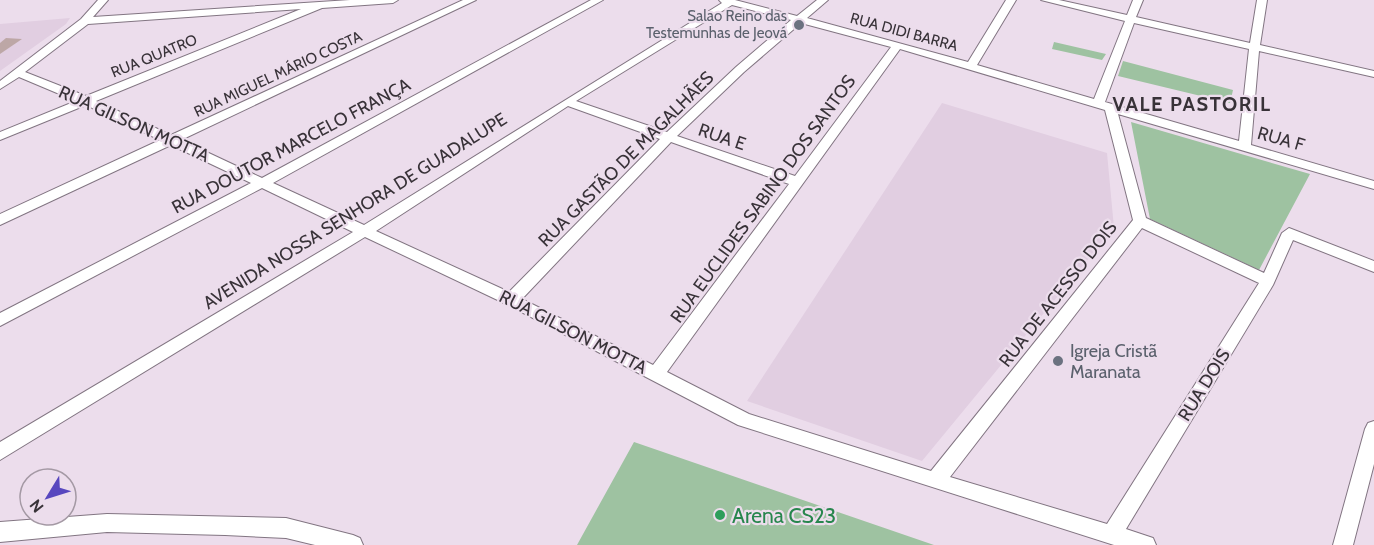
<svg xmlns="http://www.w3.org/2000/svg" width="1374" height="545" font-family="Cabin,sans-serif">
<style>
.built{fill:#e1cee1}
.green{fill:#9ec2a1}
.building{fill:#bda7a6}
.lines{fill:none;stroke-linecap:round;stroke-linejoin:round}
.minor-casing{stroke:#827582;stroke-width:2}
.minor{fill:#fff;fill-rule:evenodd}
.worship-dot{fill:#6b7280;stroke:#ecddec;stroke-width:2}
.leisure-dot{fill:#2e9e5b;stroke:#ecddec;stroke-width:2}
.labels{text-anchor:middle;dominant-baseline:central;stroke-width:4.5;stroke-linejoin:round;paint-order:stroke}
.far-worship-label{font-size:15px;fill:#5b616d;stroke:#ecddec;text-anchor:end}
.far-street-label{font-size:15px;fill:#383238;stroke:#ecddec}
.street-label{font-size:18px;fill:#383238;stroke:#ecddec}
.worship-label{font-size:18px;fill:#5b616d;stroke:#ecddec;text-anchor:start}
.far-district-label{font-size:20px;font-weight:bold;letter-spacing:1.5px;fill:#383238;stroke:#ecddec}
.near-leisure-label{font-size:21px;fill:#27864d;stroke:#ecddec;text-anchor:start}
</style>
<rect width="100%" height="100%" fill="#ecddec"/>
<path class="built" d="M70 18 66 24 0 71V24Z
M942 103 1107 153 1114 228 922 461 747 401Z"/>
<path class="green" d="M1054 42 1106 54 1102 60 1052 49Z
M1123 61 1233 90 1230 103 1118 76Z
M1131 122 1310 174 1259 270 1150 219Z
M634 442 934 545H577Z"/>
<path class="building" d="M6 38 22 39 0 54V43Z"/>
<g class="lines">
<defs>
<path id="minor" d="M98 0H108L93 17 350 0H398L393 3 322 8 96 101 171 135 463 0H476L181 140 262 178 591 0H603L273 183 364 225 722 3 719 0H735L797 16 817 0H828L807 18 968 62 1006 0H1016L977 65 1094 99 1125 21 1041 0H1059L1127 15 1133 0H1143L1136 17 1250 43 1257 0H1267L1260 45 1374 71V77L1259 51 1251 145 1374 181V189L1118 114 1146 218 1264 273 1282 233 1289 228 1374 261V272L1293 240 1273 285 1126 529 1153 538 1156 545H1114L738 425 506 304 365 237 0 460V442L353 232 262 188 0 326V313L251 183 171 145 0 225V214L160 140 86 105 0 140V132L76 101 19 77 0 89V81L81 19ZM732 5 791 20 736 67 667 132 576 101ZM301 9 86 96 25 72 88 24ZM801 23 891 47 795 176 677 136 744 72ZM1134 23 1249 49 1239 141 1105 102ZM900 49 1105 110 1133 220 931 471 749 414 667 372ZM568 106 660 139 509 292 376 231ZM671 142 789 184 653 365 522 299ZM1142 228 1259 283 1107 524 950 477Z
M1374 421V464L1353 545H1333L1365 429 1368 423Z
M107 514 286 518 353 535 360 538 363 545H315L286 538 225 535 107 532 0 542V522Z"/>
</defs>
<use href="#minor" class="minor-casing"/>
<use href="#minor" class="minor"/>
</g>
<g class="worship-dot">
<circle cx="799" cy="25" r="6"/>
<circle cx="1058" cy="361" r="6"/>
</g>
<circle class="leisure-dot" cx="720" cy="515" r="6"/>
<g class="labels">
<g class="far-worship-label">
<text x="787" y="16">Salao Reino das<tspan x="787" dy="17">Testemunhas de Jeová</tspan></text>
</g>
<g class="far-street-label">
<text transform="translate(904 32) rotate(15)">RUA DIDI BARRA</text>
<text transform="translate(154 56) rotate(-22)">RUA QUATRO</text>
<text transform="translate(278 74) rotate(-25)">RUA MIGUEL MÁRIO COSTA</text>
</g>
<g class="street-label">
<text transform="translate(134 124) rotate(24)">RUA GILSON MOTTA</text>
<text transform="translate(722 137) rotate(19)">RUA E</text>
<text transform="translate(1281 139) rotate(16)">RUA F</text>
<text transform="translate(291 146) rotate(-28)">RUA DOUTOR MARCELO FRANÇA</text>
<text transform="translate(626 159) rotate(-45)">RUA GASTÃO DE MAGALHÃES</text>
<text transform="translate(763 199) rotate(-54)">RUA EUCLIDES SABINO DOS SANTOS</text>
<text transform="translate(355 211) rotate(-32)">AVENIDA NOSSA SENHORA DE GUADALUPE</text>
<text transform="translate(1058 294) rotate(-52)">RUA DE ACESSO DOIS</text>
<text transform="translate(573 332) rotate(27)">RUA GILSON MOTTA</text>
<text transform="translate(1204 385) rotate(-58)">RUA DOIS</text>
</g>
<g class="worship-label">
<text x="1070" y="351">Igreja Cristã<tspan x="1070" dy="21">Maranata</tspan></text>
</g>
<g class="far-district-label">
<text x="1192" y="104">VALE PASTORIL</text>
</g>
<g class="near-leisure-label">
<text x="732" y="515">Arena CS23</text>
</g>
</g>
<g transform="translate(48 497) rotate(232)"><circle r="28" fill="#ecddec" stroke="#a499a4" stroke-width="1.5"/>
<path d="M0-4.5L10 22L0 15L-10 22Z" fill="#5847bf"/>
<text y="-9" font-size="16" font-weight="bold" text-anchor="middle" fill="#383238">N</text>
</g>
</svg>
